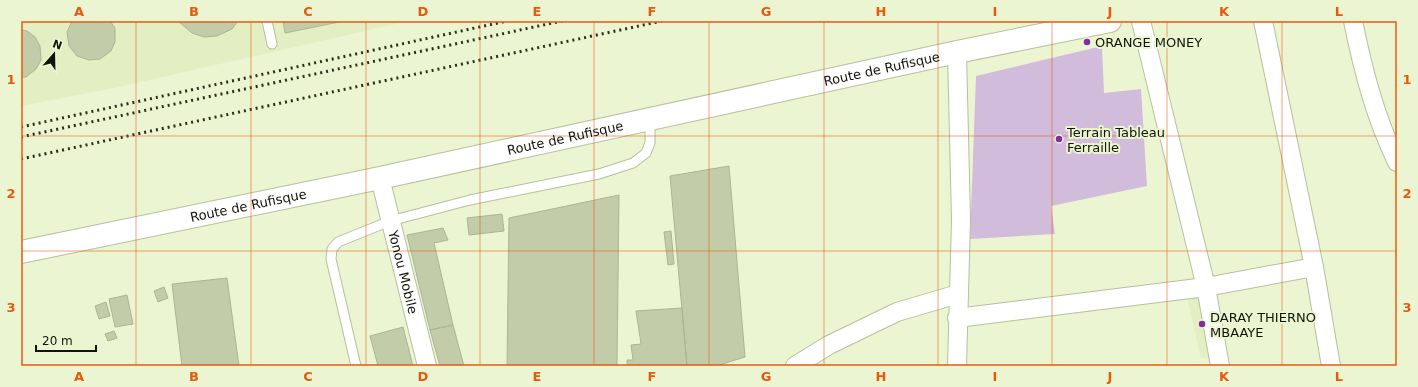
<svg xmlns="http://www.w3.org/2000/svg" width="1418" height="387" font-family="'DejaVu Sans',sans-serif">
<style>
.built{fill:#e3eec3}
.green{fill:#d1bcdb}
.building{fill:#c3cca9;stroke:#acb493}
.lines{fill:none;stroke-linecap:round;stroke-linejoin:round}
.service-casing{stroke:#b7bf9d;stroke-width:11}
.minor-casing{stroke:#b7bf9d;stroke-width:20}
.secondary-casing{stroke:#b7bf9d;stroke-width:24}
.service{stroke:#fff;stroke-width:9}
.minor{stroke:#fff;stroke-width:18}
.secondary{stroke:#fff;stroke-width:22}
.rail{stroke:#2b2e1f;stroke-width:3;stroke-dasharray:2 4;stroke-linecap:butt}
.grid{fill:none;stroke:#e8590c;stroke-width:1;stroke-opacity:0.55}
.poi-dot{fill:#7e2f9f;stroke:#ecf5d2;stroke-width:1.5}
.labels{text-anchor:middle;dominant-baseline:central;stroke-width:4;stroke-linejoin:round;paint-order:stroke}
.poi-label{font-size:13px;fill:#111407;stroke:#ecf5d2;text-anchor:start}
.street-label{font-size:13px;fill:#111407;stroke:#ecf5d2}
.neatline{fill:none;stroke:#e8590c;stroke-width:1.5}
.grid-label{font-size:13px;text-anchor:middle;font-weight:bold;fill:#e8590c}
</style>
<rect width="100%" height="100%" fill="#ecf5d2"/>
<path class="built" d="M21 21H409L114 88 21 106Z
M1203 291 1218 356 1201 358 1186 293Z"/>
<path class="green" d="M1102 46 1104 93 1141 89 1147 186 1051 206 1055 234 970 239 976 76Z"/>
<path class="building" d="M72 21H110L115 28V42L111 51 100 59 89 60 77 56 69 46 67 32Z
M178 21H238L232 29 217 36 204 37 192 33Z
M283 21H344L285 33Z
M21 30 27 31 35 37 40 46 41 60 36 69 26 77H21Z
M729 166 745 357 716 366H687L670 176Z
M619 195 617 366H507L509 218Z
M502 214 504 231 469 235 467 218Z
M443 228 448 240 434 243 453 325 430 330 407 235Z
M671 231 674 264 668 265 664 232Z
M227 278 239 366H182L172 284Z
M164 287 168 298 158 302 154 291Z
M127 295 133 324 115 327 109 299Z
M106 302 110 316 99 319 95 306Z
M682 308 687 366H627V360H633L631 345 641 344 636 311Z
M453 325 464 366H440L430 330Z
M403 327 413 366H378L370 336Z
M114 331 117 338 108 341 105 334Z"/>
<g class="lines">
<defs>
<path id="service" d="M267 21 272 44
M356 366 331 259 332 249 338 242 390 221 470 200 599 174 633 163 646 153 650 143V119"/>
<g id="minor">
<path d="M1141 21 1206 287 1220 366"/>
<path d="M1263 21 1314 267 1331 366"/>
<path d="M1353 21C1363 70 1375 117 1397 162"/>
<path id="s1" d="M380 178 427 366"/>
<path d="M957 318 1206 287 1314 267"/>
<path d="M795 366 829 345 897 312 958 294"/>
<path d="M957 366 961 220 957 52"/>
</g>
<g id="secondary">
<path id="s2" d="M21 252 380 178 957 52 1110 21"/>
</g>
</defs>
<use href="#service" class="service-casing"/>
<use href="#minor" class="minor-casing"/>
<use href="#secondary" class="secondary-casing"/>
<use href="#service" class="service"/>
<use href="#minor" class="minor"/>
<use href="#secondary" class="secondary"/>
<path class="rail" d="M21 127 507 21
M21 137 562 21
M21 159 662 21"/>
</g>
<path class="grid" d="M136 21V366M251 21V366M366 21V366M480 21V366M594 21V366M709 21V366M824 21V366M938 21V366M1052 21V366M1167 21V366M1282 21V366M21 136H1397M21 251H1397"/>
<g class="poi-dot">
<circle cx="1087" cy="42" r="4"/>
<circle cx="1059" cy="139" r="4"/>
<circle cx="1202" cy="324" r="4"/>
</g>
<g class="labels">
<g class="poi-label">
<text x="1095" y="42">ORANGE MONEY</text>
<text x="1067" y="132">Terrain Tableau<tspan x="1067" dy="15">Ferraille</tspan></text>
<text x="1210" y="317">DARAY THIERNO<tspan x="1210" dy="15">MBAAYE</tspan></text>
</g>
<g class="street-label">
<text stroke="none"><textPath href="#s2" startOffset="880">Route de Rufisque</textPath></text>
<text stroke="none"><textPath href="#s2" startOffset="556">Route de Rufisque</textPath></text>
<text stroke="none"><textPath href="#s2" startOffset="232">Route de Rufisque</textPath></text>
<text stroke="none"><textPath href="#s1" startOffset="97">Yonou Mobile</textPath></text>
</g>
</g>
<rect width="1418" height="387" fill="none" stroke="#ecf5d2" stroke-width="44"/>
<g transform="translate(54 54) rotate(20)" stroke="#ecf5d2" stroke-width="3" paint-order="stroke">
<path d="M0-3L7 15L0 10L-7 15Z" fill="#111407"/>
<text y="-6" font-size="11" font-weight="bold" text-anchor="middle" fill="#111407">N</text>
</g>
<path d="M36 345v6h60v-6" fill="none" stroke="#111407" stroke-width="2"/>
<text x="42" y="345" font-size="12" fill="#111407" stroke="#ecf5d2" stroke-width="3" paint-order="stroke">20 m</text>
<rect x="22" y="22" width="1374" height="343" class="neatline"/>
<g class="grid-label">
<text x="79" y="16">A</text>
<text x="194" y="16">B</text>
<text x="308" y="16">C</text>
<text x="423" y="16">D</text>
<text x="537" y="16">E</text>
<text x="652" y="16">F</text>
<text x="766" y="16">G</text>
<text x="881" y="16">H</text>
<text x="995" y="16">I</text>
<text x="1110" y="16">J</text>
<text x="1224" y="16">K</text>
<text x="1339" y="16">L</text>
<text x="11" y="84">1</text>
<text x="1407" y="84">1</text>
<text x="11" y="198">2</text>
<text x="1407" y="198">2</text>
<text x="11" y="312">3</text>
<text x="1407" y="312">3</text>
<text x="79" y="381">A</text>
<text x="194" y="381">B</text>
<text x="308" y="381">C</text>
<text x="423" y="381">D</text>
<text x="537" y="381">E</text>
<text x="652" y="381">F</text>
<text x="766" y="381">G</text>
<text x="881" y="381">H</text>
<text x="995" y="381">I</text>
<text x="1110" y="381">J</text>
<text x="1224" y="381">K</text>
<text x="1339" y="381">L</text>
</g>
</svg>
